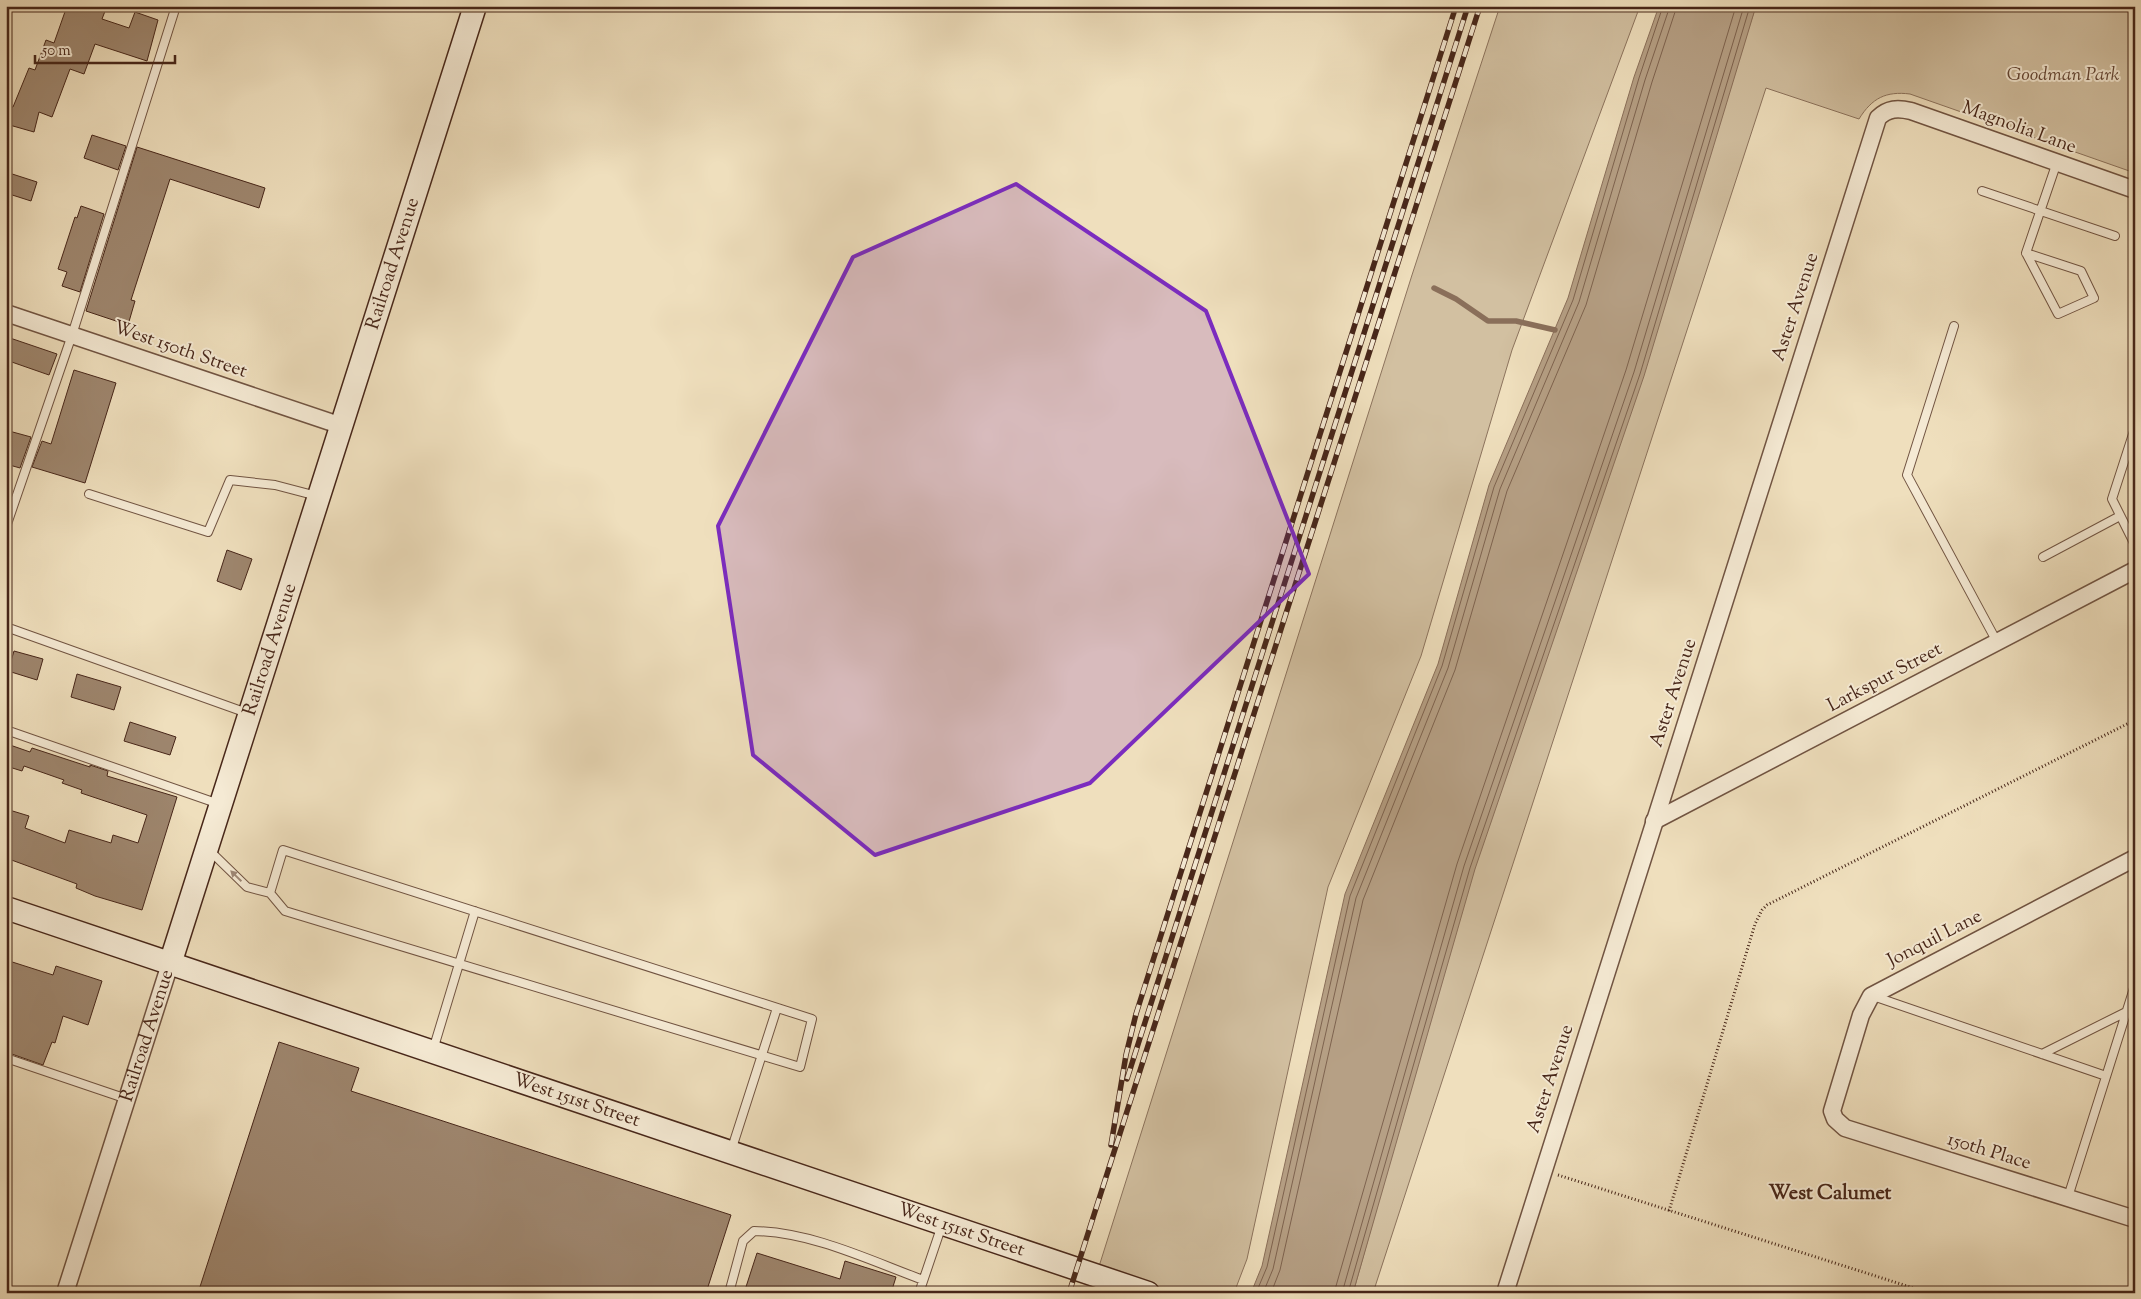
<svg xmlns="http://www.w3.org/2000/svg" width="2141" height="1299" font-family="'Sorts Mill Goudy',serif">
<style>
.green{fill:#d2c0a1;stroke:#8c735d}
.water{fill:#b6a085;stroke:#8a6f5a}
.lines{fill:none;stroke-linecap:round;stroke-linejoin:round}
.shore{stroke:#7e634f;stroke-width:1}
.stream{stroke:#8a6f5a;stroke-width:5.5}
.building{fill:#9e866e;stroke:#472619}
.lane-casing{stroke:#715442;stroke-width:10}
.street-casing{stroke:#715442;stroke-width:19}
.secondary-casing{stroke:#472619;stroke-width:25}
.path{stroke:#472619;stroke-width:3;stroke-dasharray:1 2.5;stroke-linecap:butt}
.lane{stroke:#f5ead4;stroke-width:8}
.street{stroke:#f5ead4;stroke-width:16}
.secondary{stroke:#f5ead4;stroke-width:22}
.rail-casing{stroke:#472619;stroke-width:5.5}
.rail{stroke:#f5ead4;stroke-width:4;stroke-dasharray:11;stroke-linecap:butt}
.oneway{fill:#9e8876}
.marked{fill:#7b2cbf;fill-opacity:0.2;stroke:#7b2cbf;stroke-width:4;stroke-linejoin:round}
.labels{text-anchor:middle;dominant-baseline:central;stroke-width:4;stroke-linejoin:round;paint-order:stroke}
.park-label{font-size:19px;font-style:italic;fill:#634534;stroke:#f5ead4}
.street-label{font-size:19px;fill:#472619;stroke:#f5ead4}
.neighbourhood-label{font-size:20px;font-weight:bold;fill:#472619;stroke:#f5ead4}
</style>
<rect width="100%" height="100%" fill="#efdfbd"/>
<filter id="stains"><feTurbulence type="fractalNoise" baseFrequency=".004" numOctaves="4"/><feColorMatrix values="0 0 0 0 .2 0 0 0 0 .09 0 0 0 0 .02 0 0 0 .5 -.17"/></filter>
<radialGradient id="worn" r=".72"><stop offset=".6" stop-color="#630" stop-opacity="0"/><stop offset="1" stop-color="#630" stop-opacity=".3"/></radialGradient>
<path class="green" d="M1500 6H1640L1512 350 1421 656 1328 887 1247 1259 1234 1293H1148L1096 1276 1412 275Z
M1756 6H2135V173L1910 94C1886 91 1872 98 1859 119L1766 88 1373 1293H1353L1473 863Z"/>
<path class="water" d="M1659 6H1756L1644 376 1475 869 1353 1293H1251L1262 1266 1345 894 1438 664 1489 485 1568 298 1634 77Z"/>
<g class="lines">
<path class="shore" d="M1256 1293 1267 1267 1350 896 1442 666 1494 487 1573 300 1639 78 1663 6
M1263 1293 1273 1269 1356 898 1448 668 1500 489 1579 302 1645 80 1670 6
M1271 1293 1280 1270 1363 900 1455 670 1507 491 1586 305 1652 82 1677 6
M1334 1293 1457 864 1626 370 1736 6
M1342 1293 1464 866 1634 372 1744 6
M1348 1293 1470 868 1640 374 1750 6"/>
<path class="stream" d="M1434 288 1456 299 1488 321H1516L1555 330"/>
</g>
<path class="building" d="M67 6H107L102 19 129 28 135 12 158 20 147 61 95 44 84 74 70 69 52 117 39 112 34 132 6 124 10 107H13L29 68 35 70 46 40 54 43Z
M92 135 126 146 118 170 84 158Z
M137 147 265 188 259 208 170 179 131 300 135 301 128 325 86 311Z
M6 172 37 182 31 201 6 193Z
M81 206 104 214 80 292 62 286 67 272 58 269 75 217 77 218Z
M10 338 57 354 49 375 6 360V350Z
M74 370 116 383 85 483 32 467 42 441 51 444Z
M9 431 31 437 20 468 6 464V439Z
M227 550 252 559 241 590 217 581Z
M14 651 43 659 37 680 8 671Z
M77 674 121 687 114 710 71 697Z
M130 722 176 737 170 755 124 741Z
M10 745 30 752 32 748 90 767V765L108 771 107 776 177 797 142 910 95 896 76 888 77 884 6 858V809L29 816 25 828 65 843 69 830 111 843 113 835 138 843 147 815 81 793 82 790 62 783 64 780 24 766 22 771 6 766V756Z
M6 960 53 975 56 966 102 981 88 1025 63 1016 55 1043 52 1042 43 1065 6 1052Z
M279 1042 359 1068 351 1091 731 1215 706 1293H198Z
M757 1253 840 1279 845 1261 896 1277 891 1293H744Z"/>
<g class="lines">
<defs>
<path id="lane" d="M1982 191 2115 236
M2026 253 2081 271 2094 298 2058 314 2026 253 2057 162
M1954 326 1907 475 1997 642
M2135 428 2112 499 2135 545
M89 494 208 532 230 480 275 485 317 496
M6 527 72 335 176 6
M2043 557 2120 516
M6 627 247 713
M6 730 219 804
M209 850 247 887 270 893 285 911 800 1067 812 1019 283 850 270 893
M1873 996 2106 1076
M433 1050 475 911
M2042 1054 2126 1012
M6 1058 127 1099
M731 1151 777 1008
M2068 1197 2135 985
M729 1293 743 1241 754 1231C812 1232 869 1260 923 1280
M919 1293 942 1225"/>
<g id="street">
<path d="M6 313 342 426"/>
<path d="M1654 821 2135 570"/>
<path d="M2135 858 1871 996 1861 1015 1832 1111 1835 1119 1845 1128 2135 1219"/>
<path id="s1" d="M65 1293 170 964"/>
<path d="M1505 1293 1878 118C1888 108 1898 108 1911 111L2135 190"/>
</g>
<g id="secondary">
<path id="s2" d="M6 908 1148 1293"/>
<path id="s3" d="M170 964 475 6"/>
</g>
</defs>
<use href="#lane" class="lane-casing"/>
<use href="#street" class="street-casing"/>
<use href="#secondary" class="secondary-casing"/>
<path class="path" d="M1558 1175 1929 1293
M1669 1211 1755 924 1762 910 1767 905 2135 720"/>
<use href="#lane" class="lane"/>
<use href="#street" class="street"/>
<use href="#secondary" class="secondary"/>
<defs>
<path id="rail" d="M1127 1079 1468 6
M1111 1145 1126 1055 1136 1014 1456 6
M1069 1293 1480 6"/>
</defs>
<use href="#rail" class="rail-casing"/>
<use href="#rail" class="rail"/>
</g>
<defs><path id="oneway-solid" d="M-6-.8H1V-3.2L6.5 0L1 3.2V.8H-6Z" transform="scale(1.25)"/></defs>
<use class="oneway" href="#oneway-solid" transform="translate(236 876) rotate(-136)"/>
<path class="marked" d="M1016 184 1206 311 1309 574 1090 783 875 855 753 755 718 526 853 257Z"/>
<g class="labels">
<g class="park-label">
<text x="2063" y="75">Goodman Park</text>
</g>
<g class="street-label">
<text transform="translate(2019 128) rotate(20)">Magnolia Lane</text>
<text stroke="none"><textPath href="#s3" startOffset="735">Railroad Avenue</textPath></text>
<text transform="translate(1796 307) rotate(-72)">Aster Avenue</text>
<text transform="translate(180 350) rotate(19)">West 150th Street</text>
<text stroke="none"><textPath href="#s3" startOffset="330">Railroad Avenue</textPath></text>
<text transform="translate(1885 678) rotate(-28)">Larkspur Street</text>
<text transform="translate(1674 693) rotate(-72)">Aster Avenue</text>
<text transform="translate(1935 939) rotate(-27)">Jonquil Lane</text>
<text stroke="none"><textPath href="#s1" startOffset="270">Railroad Avenue</textPath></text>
<text transform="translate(1551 1079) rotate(-72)">Aster Avenue</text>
<text stroke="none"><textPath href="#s2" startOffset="602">West 151st Street</textPath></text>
<text transform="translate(1989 1152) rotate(17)">150th Place</text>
<text stroke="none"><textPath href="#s2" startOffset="1008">West 151st Street</textPath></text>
</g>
<g class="neighbourhood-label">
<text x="1830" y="1194">West Calumet</text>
</g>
</g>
<rect width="2141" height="1299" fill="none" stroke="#efdfbd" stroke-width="25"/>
<rect x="8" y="8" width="2126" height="1284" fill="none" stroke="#472619" stroke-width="2.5"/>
<rect x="12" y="12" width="2116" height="1274" fill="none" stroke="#472619"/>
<path d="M35 55v8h140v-8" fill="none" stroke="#472619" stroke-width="2.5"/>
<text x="42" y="55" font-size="15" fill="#472619" stroke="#f5ead4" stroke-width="4" paint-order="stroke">50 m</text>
<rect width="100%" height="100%" filter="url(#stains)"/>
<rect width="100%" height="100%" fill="url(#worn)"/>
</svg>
